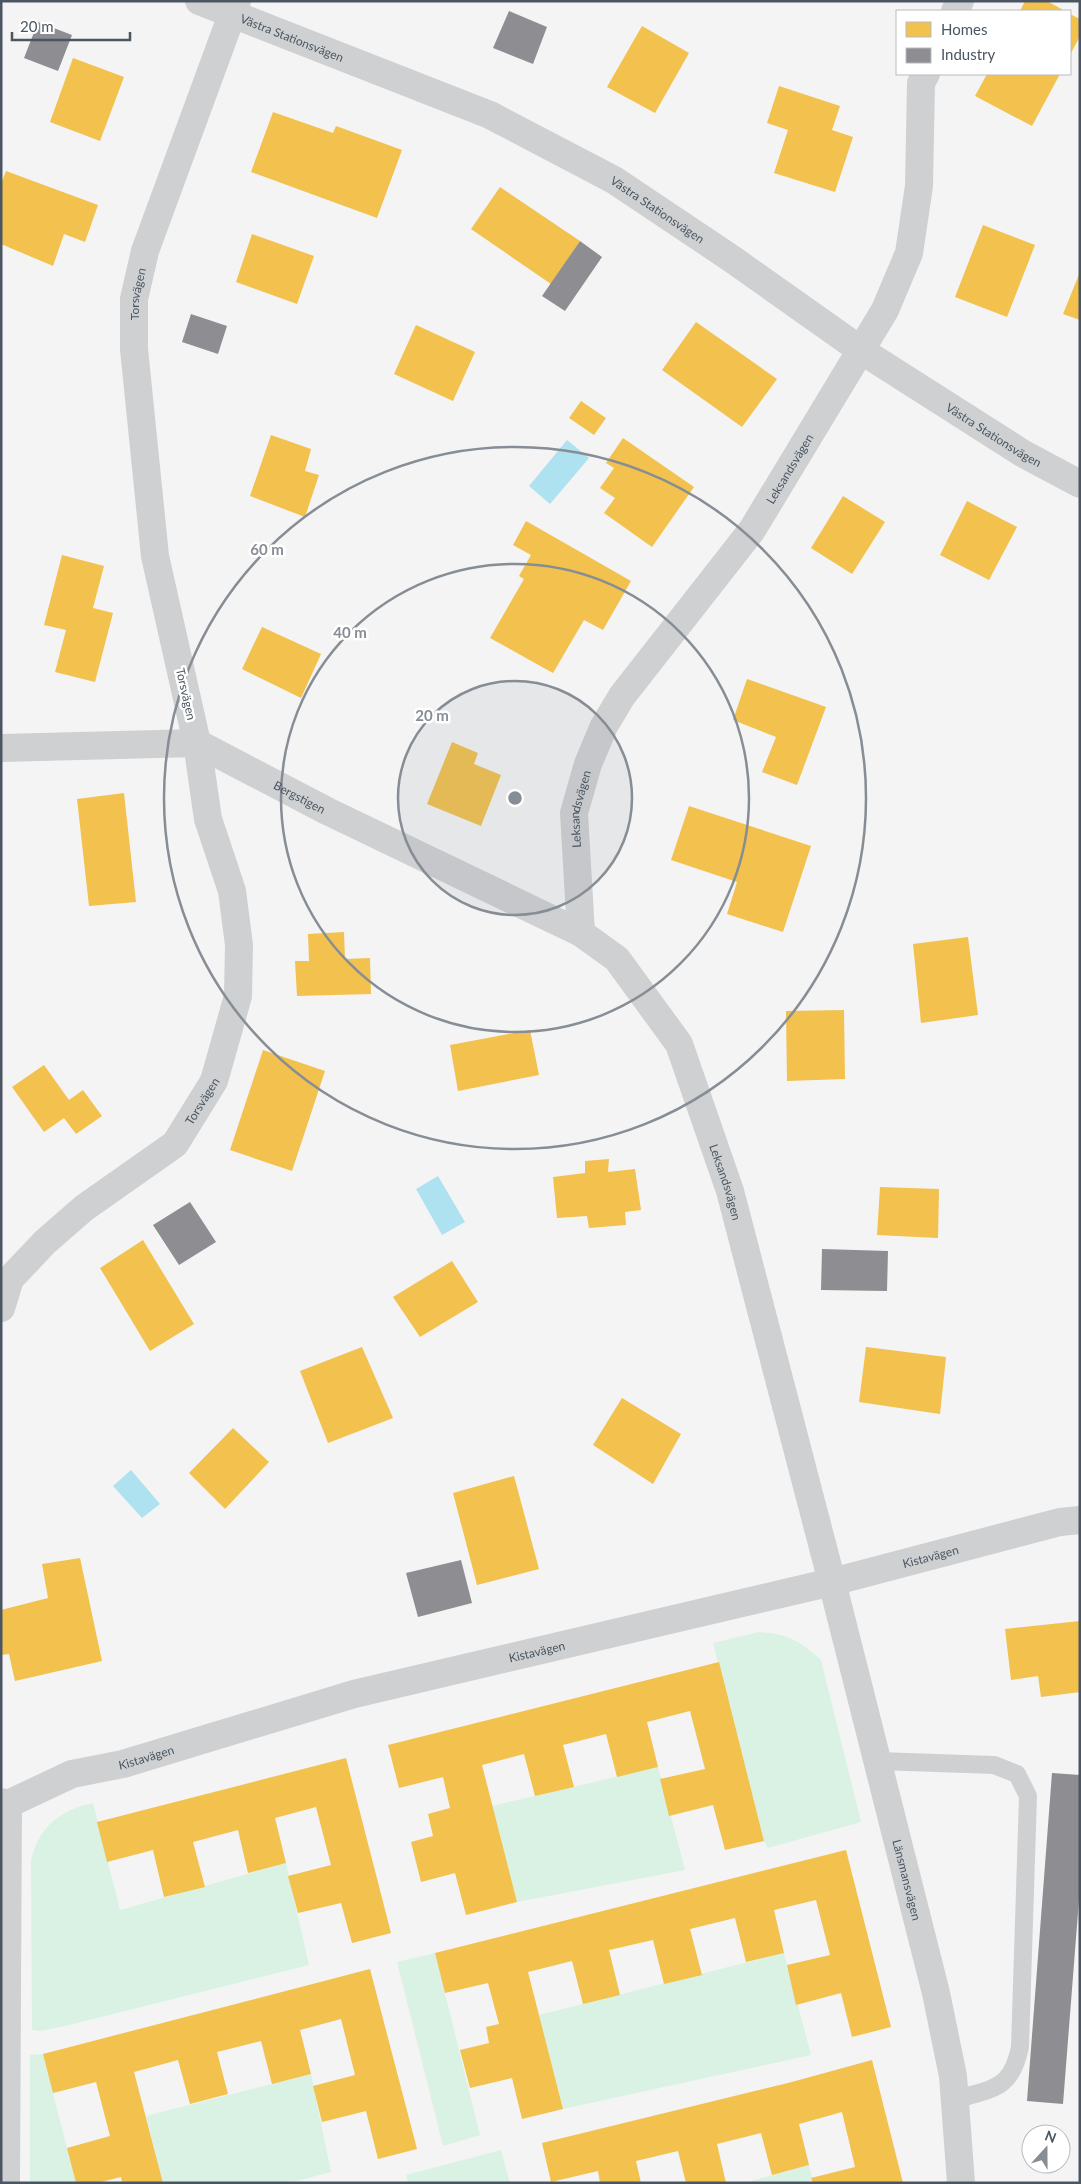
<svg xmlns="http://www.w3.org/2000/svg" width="1081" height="2184" font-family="Lato,sans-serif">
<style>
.green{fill:#d9f2e3}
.water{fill:#aee2f0}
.homes{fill:#f2c14e}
.industry{fill:#8d8d92}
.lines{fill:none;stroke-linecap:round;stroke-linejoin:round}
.service{stroke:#ced0d2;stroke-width:18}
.minor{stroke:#ced0d2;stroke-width:28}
.ring{fill:none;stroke:#868d94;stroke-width:2.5}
.labels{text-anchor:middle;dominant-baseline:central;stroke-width:5;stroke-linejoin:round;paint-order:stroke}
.street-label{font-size:12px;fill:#4a5661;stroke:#fff}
.centre{fill:#868d94;stroke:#fff;stroke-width:2.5}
.ring-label{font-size:15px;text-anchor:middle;font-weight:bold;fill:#868d94;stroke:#fff;stroke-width:5;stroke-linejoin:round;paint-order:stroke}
</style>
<rect width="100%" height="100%" fill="#f4f4f4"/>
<path class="green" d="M759 1632C788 1634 800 1641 821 1660L861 1822 768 1848 764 1841 713 1643Z
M658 1767 685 1870 517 1902 492 1806Z
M93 1803 120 1910 286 1863 309 1965 65 2026 41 2031 32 2030 31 1860C39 1827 60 1810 93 1803Z
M435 1953 480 2135 443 2146 397 1962Z
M784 1953 811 2055 563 2109 539 2015Z
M43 2054 76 2183H30V2055Z
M311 2074 331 2172 289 2183H163L146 2116Z
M501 2150 510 2183H408L406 2175Z
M809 2165 813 2183H744Z"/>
<path class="water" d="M567 440 589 458 550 504 529 486Z
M438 1176 465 1222 442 1235 416 1189Z
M131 1470 160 1504 142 1518 113 1486Z"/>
<path class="homes" d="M1025 1H1047L1065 11H1020Z
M1070 14 1080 19V36L1070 55Z
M642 26 689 53 655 113 607 87Z
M73 58 124 77 100 141 50 122Z
M987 74H1060L1032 126 975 96Z
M779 86 840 106 832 130 853 137 835 192 774 173 788 130 767 123Z
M273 112 333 133 336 126 402 150 377 218 251 172Z
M6 171 98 205 85 242 64 234 53 266 1 244V184Z
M500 187 580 241 551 284 471 229Z
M983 225 1035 245 1007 317 955 297Z
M252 234 314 256 297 304 236 282Z
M1080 272V320L1063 314Z
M696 322 777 379 742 427 662 370Z
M416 325 475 352 453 401 394 374Z
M581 401 606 418 594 435 569 418Z
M271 435 311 449 305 471 319 475 305 517 250 496Z
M623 438 694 487 652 547 604 513 615 498 600 488 614 468 606 463Z
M843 496 885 522 852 574 811 548Z
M967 501 1017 527 989 580 940 555Z
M526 521 631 581 603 630 584 620 553 673 490 638 524 579 519 576 531 555 513 545Z
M62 555 104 566 93 608 113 613 95 682 55 672 66 630 44 625Z
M262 627 321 654 301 698 242 669Z
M747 679 826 707 797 785 762 772 776 737 733 720Z
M452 742 478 753 474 764 501 775 481 826 427 804Z
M124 793 136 902 89 906 77 799Z
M689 806 811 846 783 932 727 914 737 882 671 860Z
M344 932 345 959 370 958 371 994 297 996 295 961H309L308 934Z
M968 937 978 1015 921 1023 913 944Z
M844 1010 845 1079 787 1081 786 1011Z
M530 1030 539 1075 458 1091 450 1045Z
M263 1050 325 1071 292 1171 230 1150Z
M44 1065 69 1100 83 1090 102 1116 76 1134 64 1118 44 1132 12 1087Z
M609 1159 608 1172 635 1169 641 1210 625 1212 626 1225 589 1228 587 1216 557 1218 553 1177 585 1173V1161Z
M880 1187 939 1189 938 1238 877 1235Z
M143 1240 194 1324 150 1351 100 1268Z
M452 1261 478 1302 420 1337 393 1297Z
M362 1347 393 1418 328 1443 300 1371Z
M866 1347 946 1357 940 1414 859 1402Z
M622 1398 681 1434 653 1484 593 1445Z
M233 1428 269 1462 225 1509 189 1473Z
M514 1476 539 1569 477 1585 453 1493Z
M80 1558 102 1661 15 1681 9 1654 1 1655V1610L48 1598 42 1564Z
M1080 1621V1692L1041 1697 1038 1676 1011 1680 1005 1629Z
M719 1662 764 1841 725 1850 713 1805 669 1816 660 1779 705 1769 690 1711 647 1722 658 1767 617 1777 606 1734 563 1745 574 1787 535 1796 524 1754 482 1765 517 1902 466 1915 455 1873 421 1882 411 1842 433 1836 428 1814 450 1808 443 1777 399 1788 388 1745Z
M346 1758 391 1933 352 1943 341 1903 298 1913 288 1876 331 1865 316 1807 275 1818 286 1863 248 1873 238 1830 193 1842 205 1887 164 1897 153 1850 107 1862 97 1822Z
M846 1850 891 2027 852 2037 841 1993 796 2005 787 1965 830 1955 816 1900 774 1910 784 1953 746 1962 735 1918 690 1929 702 1975 664 1984 653 1940 609 1950 620 1995 583 2004 572 1961 528 1972 563 2109 522 2119 512 2078 470 2088 460 2050 489 2043 486 2027 499 2024 488 1983 445 1993 435 1953Z
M370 1969 417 2149 378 2159 366 2111 322 2122 313 2086 355 2075 341 2019 300 2030 311 2074 272 2084 261 2041 217 2052 228 2094 190 2104 178 2060 134 2072 163 2183H122L121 2177 97 2183H76L67 2148 110 2136 96 2082 53 2093 43 2054Z
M872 2060 903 2183H813L811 2178 855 2167 842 2112 799 2124 809 2165 772 2175 761 2133 717 2144 726 2183H686L678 2151 636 2161 641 2183H600L598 2171 551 2182 542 2143 788 2083Z"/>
<path class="industry" d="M509 11 547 27 533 64 493 48Z
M38 22 72 35 58 71 24 58Z
M580 241 602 257 565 311 542 296Z
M191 314 227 326 218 354 182 342Z
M190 1202 216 1242 179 1265 153 1225Z
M822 1249 888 1251 887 1291 821 1290Z
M461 1560 472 1603 418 1617 406 1573Z
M1052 1773 1080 1775V1887L1063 2104 1027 2101Z"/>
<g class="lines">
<path class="service" d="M878 1761 994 1765 1017 1774 1028 1796 1020 2047C1011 2091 992 2088 954 2100"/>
<g class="minor">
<path id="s1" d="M199 1 490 115 614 180 732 259 862 351 1022 453 1080 484"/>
<path d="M955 11 960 1"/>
<path id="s2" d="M1 748 197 743 327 811 581 933 617 959 679 1044 730 1191 832 1582 936 1993 953 2076 961 2183"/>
<path id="s3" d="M581 933 574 813 588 764 604 726 622 696 752 530 885 310 909 253 919 186 921 83 926 74"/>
<path id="s4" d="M1 1308 10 1279 45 1242 84 1208 175 1144 214 1081 238 996 239 945 232 891 208 819 197 743 155 556 134 349V299L145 251 237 1"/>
<path id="s5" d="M1 1802 8 1804 72 1774 123 1764 354 1694 832 1582 1060 1522 1080 1520"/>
<path d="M6 2183 8 1804"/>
</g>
</g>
<circle cx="515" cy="798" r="117" fill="#868d94" fill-opacity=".12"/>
<g class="ring">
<circle cx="515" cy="798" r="117"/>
<circle cx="515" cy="798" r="234"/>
<circle cx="515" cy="798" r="351"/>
</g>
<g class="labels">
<g class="street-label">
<text stroke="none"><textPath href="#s1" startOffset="100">Västra Stationsvägen</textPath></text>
<text stroke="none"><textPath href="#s1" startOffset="505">Västra Stationsvägen</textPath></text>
<text stroke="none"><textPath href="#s4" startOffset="1120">Torsvägen</textPath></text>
<text stroke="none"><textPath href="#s1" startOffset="910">Västra Stationsvägen</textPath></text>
<text stroke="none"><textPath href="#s3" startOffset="530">Leksandsvägen</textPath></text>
<text transform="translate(186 694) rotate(77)">Torsvägen</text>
<text stroke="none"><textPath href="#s2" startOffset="312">Bergstigen</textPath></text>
<text stroke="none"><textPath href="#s3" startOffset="125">Leksandsvägen</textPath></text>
<text stroke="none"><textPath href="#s4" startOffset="295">Torsvägen</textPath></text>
<text stroke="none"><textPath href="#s2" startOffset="920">Leksandsvägen</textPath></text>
<text stroke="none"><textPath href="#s5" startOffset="964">Kistavägen</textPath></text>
<text stroke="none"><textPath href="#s5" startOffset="559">Kistavägen</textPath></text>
<text stroke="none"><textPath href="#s5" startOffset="154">Kistavägen</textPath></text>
<text stroke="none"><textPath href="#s2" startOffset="1641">Länsmansvägen</textPath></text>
</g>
</g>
<circle cx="515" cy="798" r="8" class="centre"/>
<g class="ring-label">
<text x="267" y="555">60 m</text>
<text x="350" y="638">40 m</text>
<text x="432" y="721">20 m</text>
</g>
<rect width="1081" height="2184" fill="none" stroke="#4a5661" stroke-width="5"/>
<rect x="896" y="10" width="175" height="65" fill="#ffffff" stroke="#b7bbc0"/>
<rect x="906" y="22" width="25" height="15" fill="#f2c14e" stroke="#b7bbc0"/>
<text x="941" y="35" font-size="15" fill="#4a5661">Homes</text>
<rect x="906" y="48" width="25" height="15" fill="#8d8d92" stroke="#b7bbc0"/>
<text x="941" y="60" font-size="15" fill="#4a5661">Industry</text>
<g transform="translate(1046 2149) rotate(21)"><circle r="24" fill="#ffffff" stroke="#b7bbc0"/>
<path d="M0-4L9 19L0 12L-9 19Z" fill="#868d94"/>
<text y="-8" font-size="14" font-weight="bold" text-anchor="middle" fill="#4a5661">N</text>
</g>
<path d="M12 32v8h118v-8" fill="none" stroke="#4a5661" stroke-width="2.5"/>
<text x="20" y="32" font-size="15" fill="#4a5661" stroke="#ffffff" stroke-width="4" paint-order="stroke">20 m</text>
</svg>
